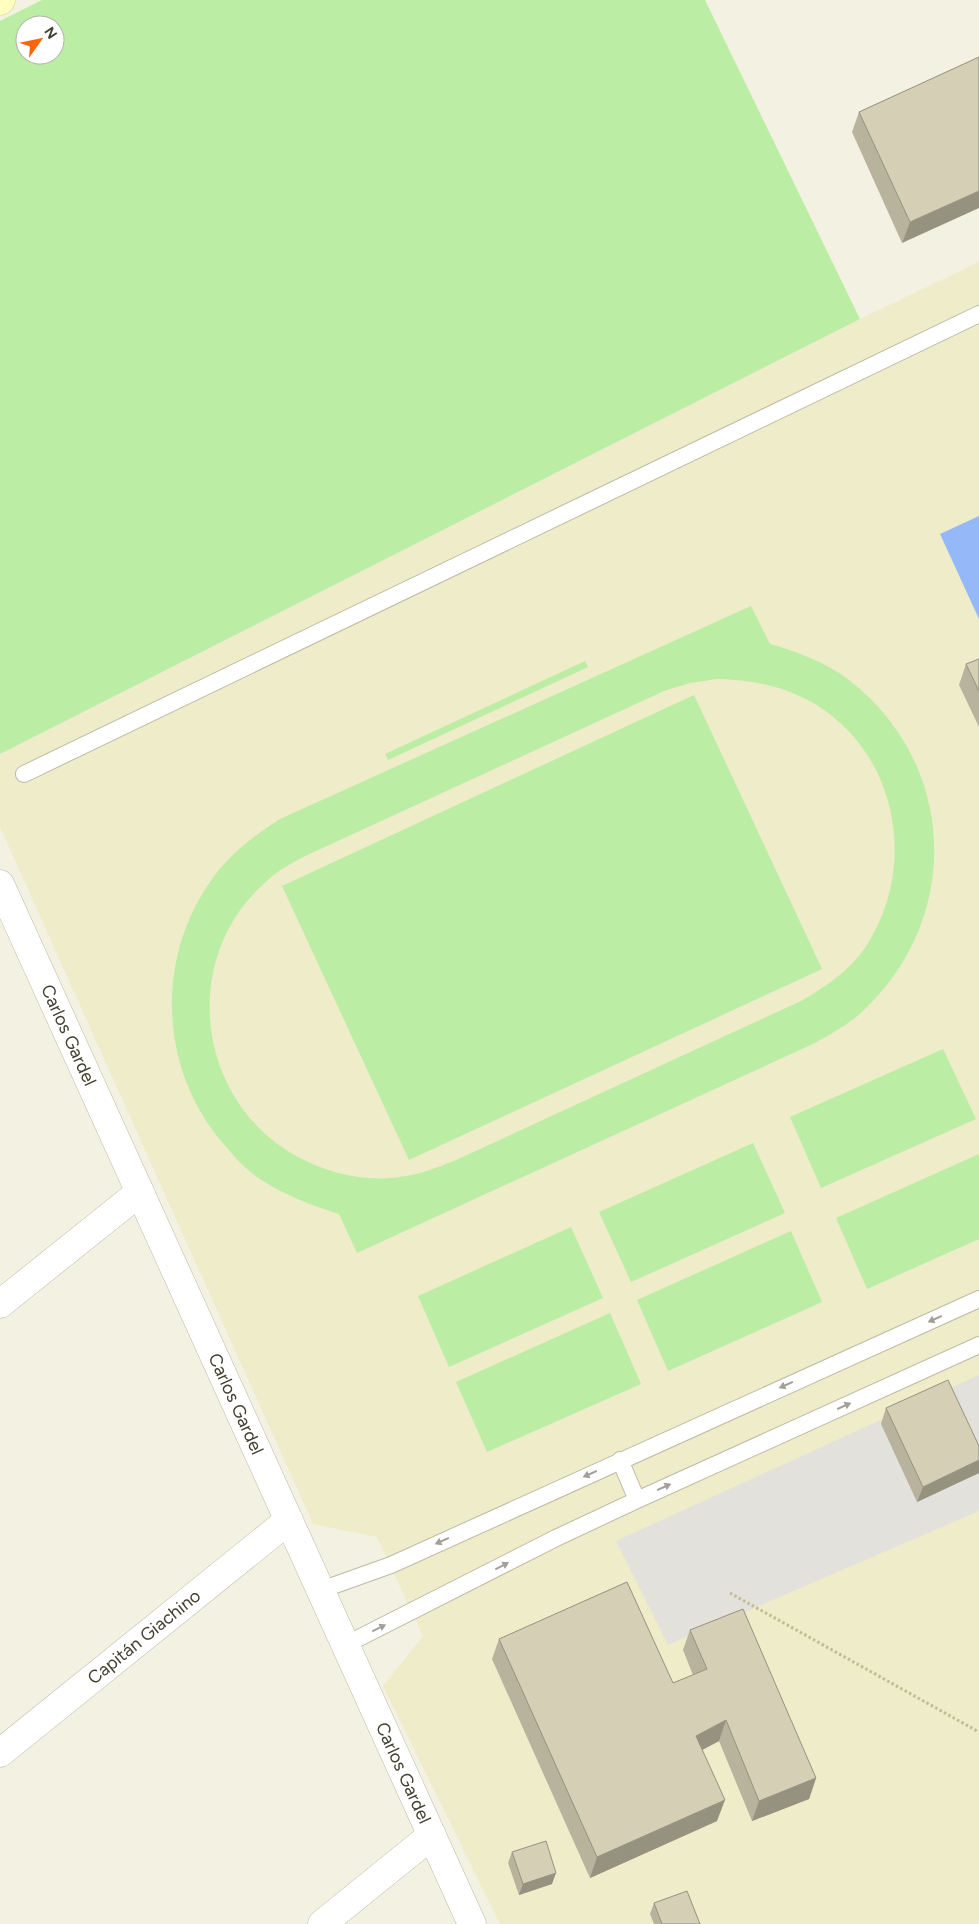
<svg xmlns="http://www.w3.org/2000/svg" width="979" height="1924" font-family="Figtree,sans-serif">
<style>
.education{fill:#eeecc9}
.green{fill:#bceda4;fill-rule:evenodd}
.parking{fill:#e2e1db}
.water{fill:#95b9f8}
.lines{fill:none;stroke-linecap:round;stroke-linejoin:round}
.lane-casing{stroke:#bebba3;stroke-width:18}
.street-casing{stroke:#bebba3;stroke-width:29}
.secondary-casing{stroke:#d8d58b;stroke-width:29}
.path{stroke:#c2bc92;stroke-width:3;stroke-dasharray:2.5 2.5;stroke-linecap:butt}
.lane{stroke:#fff;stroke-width:16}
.street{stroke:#fff;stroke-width:28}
.secondary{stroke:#fffebf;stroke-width:28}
.wall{fill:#b7b39c}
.shaded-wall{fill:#95927f}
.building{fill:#d5d0b5;stroke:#95927f}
.oneway{fill:#a2a098}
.labels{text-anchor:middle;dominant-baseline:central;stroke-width:4;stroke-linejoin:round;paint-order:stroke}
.street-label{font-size:18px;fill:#444131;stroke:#fff}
</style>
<rect width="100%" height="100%" fill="#f3f1e1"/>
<path class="education" d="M979 262V1924H500L383 1686 423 1636 377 1537 313 1524 0 827V754L860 319Z"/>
<path class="green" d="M42 0H705L860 319 0 754V21ZM25 25H55V55H25Z
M751 606 770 644C798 652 825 662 849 680 955 762 963 912 868 1006 853 1022 834 1032 815 1043L357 1253 339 1214C311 1205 284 1195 260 1179 245 1169 233 1155 222 1142 161 1070 155 964 208 885 226 857 252 837 280 819ZM717 679C744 680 770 683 795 694 894 736 923 861 865 948 849 971 825 987 801 1001L454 1161C436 1168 418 1175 399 1177 366 1182 330 1174 300 1158 196 1104 177 957 268 880 282 867 299 859 316 851L664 691 690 683Z
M585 661 588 667 388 760 385 754Z
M694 695 822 969 409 1160 282 886Z
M943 1049 976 1119 821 1188 790 1117Z
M753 1143 785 1213 631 1282 599 1212Z
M979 1154V1239L867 1289 836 1218Z
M571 1227 603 1298 449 1367 418 1296Z
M791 1231 822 1302 668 1371 637 1300Z
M610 1313 641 1384 487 1452 456 1382Z"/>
<path class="parking" d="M979 1375V1511L668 1645 616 1541Z"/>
<path class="water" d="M979 516V619L940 534Z"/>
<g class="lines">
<defs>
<path id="lane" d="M24 774 979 314
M620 1460 637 1500
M321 1590 391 1565 979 1299
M345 1645 556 1538 637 1500 979 1345"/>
<g id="street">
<path id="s1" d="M0 884 472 1924"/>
<path d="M0 1304 140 1192"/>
<path id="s2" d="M0 1753 289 1520"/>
<path d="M322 1924 432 1835"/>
</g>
<path id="secondary" d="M0 1 1 0"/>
</defs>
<use href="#lane" class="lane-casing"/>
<use href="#street" class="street-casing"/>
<use href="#secondary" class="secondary-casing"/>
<path class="path" d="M730 1593 979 1732"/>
<use href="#lane" class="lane"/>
<use href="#street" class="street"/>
<use href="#secondary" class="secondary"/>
</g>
<path class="wall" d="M979 57 902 243 852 132 859 112Z
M979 659V727L959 685 966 664Z
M886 1408 979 1473 917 1502 881 1424Z
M690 1630 816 1778 809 1799 752 1821 719 1741 702 1750 717 1821 590 1878 492 1659 499 1639 673 1683 693 1675 683 1650Z
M512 1852 552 1884 519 1895 508 1863Z
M654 1903 700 1924H654L650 1914Z"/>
<path class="shaded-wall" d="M979 191V208L902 243 910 222Z
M979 1460V1473L917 1502 923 1487Z
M726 1720 719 1741 689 1757 696 1736Z
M816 1778 809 1799 752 1821 759 1801Z
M725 1800 717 1821 590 1878 597 1857Z
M556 1873 552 1884 519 1895 523 1884Z"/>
<path class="building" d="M979 57V191L910 222 859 112Z
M979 659V691L966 664Z
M948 1380 979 1446V1460L923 1487 886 1408Z
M627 1582 673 1683 707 1669 690 1630 743 1609 816 1778 759 1801 726 1720 696 1736 725 1800 597 1857 499 1639Z
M546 1841 556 1873 523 1884 512 1852Z
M687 1891 700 1924H662L654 1903Z"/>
<defs><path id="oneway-solid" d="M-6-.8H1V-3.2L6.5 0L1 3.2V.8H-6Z" transform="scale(1.25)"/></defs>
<g class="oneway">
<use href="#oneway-solid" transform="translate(935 1319) rotate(156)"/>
<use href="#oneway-solid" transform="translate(786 1385) rotate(156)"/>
<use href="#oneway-solid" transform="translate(844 1406) rotate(-24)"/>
<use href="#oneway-solid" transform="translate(590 1474) rotate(156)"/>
<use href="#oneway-solid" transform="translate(664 1487) rotate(-24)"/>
<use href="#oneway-solid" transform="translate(442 1541) rotate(156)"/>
<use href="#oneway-solid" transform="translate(502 1566) rotate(-27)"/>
<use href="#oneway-solid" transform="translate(379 1628) rotate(-26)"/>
</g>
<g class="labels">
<g class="street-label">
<text stroke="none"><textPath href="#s1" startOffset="166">Carlos Gardel</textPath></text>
<text stroke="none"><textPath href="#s1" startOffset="571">Carlos Gardel</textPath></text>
<text stroke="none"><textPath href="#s2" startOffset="185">Capitán Giachino</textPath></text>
<text stroke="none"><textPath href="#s1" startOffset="976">Carlos Gardel</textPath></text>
</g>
</g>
<g transform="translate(40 40) rotate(57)"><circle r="24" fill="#ffffff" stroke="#b4b3ad"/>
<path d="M0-4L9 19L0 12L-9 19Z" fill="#ff660c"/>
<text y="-8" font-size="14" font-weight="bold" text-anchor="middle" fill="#444131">N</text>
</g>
</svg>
